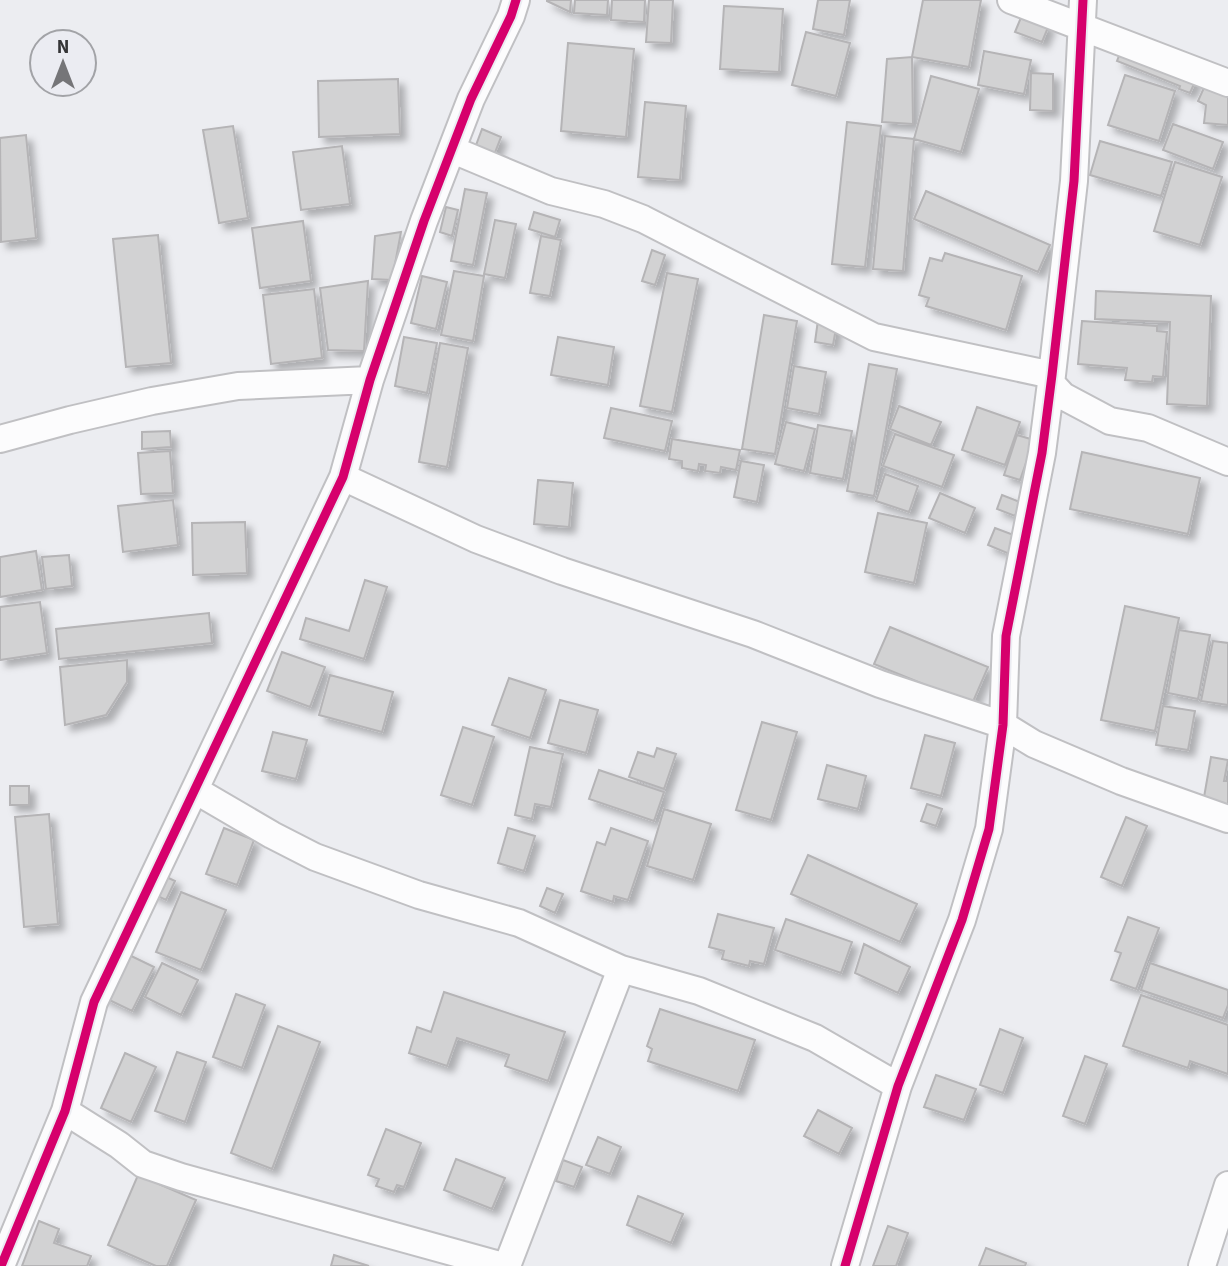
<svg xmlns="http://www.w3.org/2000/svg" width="1228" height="1266" font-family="'Source Sans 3',sans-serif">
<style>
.building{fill:#d2d2d3;stroke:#b5b4b6;stroke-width:2;filter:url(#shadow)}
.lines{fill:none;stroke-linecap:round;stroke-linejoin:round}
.street-casing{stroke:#c0c0c3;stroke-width:30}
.street{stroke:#fcfcfd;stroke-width:26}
.cycleway-casing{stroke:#ebecf2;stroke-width:13}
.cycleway{stroke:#d6006c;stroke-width:9}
</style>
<defs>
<filter id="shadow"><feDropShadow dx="6" dy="6" stdDeviation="3.5" flood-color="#0004"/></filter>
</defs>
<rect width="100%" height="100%" fill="#ecedf1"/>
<path class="building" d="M547 0H571L570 12 547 1Z
M575 0H608L607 15 574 13Z
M612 0H645L644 22 611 20Z
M649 0H673L671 43 646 42Z
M818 0H850L844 35 813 29Z
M923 0H981L969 67 912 57Z
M724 6 783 9 779 72 720 69Z
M1022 15 1049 25 1042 42 1015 32Z
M806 32 850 43 836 96 792 85Z
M568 43 634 49 626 137 561 131Z
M1122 48 1197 77 1190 93 1179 89 1180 86 1117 61Z
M984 51 1031 60 1024 94 978 85Z
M912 57 913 124 882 122 887 59Z
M1031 73 1053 74V111L1030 110Z
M1125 75 1175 91 1159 141 1108 125Z
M931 76 979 89 961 152 914 139Z
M398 79 400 134 319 137 318 81Z
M1207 81 1228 90V125L1204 123 1206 105 1198 101Z
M645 102 686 106 680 180 638 177Z
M847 122 881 126 865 267 832 264Z
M1173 124 1223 142 1213 169 1163 150Z
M233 126 248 218 219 223 203 130Z
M482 129 501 137 494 155 475 148Z
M26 135 36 238 1 242 0 138Z
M885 136 914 139 903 271 873 269Z
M1100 141 1172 162 1161 196 1090 175Z
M342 146 350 204 301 210 293 152Z
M1175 162 1222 177 1200 245 1154 231Z
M465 189 487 193 473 265 451 261Z
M926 191 1050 245 1038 272 914 219Z
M446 207 458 210 452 236 440 232Z
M534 212 560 220 555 237 529 229Z
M495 220 516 224 505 278 484 274Z
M303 221 311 281 260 288 252 228Z
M401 232 392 280 372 279 375 236Z
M158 235 171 363 126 367 113 239Z
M541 236 561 240 550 296 530 293Z
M652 250 665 255 655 285 642 281Z
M945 253 1022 276 1006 330 926 306 929 298 919 295 930 258 942 261Z
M454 271 484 276 473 341 441 335Z
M667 273 698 279 672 412 640 406Z
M422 276 447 282 436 329 411 323Z
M368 281 364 351 328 350 320 288Z
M314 289 322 358 271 364 263 295Z
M1096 291 1211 296 1207 406 1167 404 1170 322 1095 319Z
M764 315 797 321 775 454 742 449Z
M818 320 837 323 833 345 815 342Z
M1082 321 1157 326V331L1167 332 1163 377 1153 376 1152 382 1125 380 1127 368 1078 364Z
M404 337 437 343 427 393 395 386Z
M558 337 614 347 608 385 551 375Z
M440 343 468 348 447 467 419 462Z
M869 364 897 369 874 496 847 491Z
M794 366 826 372 819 414 787 408Z
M899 406 941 422 931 445 890 429Z
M977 407 1020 422 1005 465 962 450Z
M611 408 672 421 665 451 604 438Z
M786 422 815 429 804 471 775 464Z
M818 425 852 431 843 479 810 473Z
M170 431 171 447 142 449V432Z
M895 434 954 455 942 487 883 466Z
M1017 435 1034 440 1020 480 1004 475Z
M672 439 740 450 736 470 721 467 720 473 705 471 706 465 699 464 698 471 682 468V461L669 459Z
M170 451 173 493 141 494 138 453Z
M1082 452 1200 478 1188 534 1070 509Z
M741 461 764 465 757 502 734 497Z
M885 474 918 486 909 512 876 501Z
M538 480 573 483 569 527 534 524Z
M940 493 975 508 965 533 929 518Z
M1002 495 1020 502 1015 516 997 509Z
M173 500 178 545 123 552 118 506Z
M878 513 927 523 914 583 865 572Z
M245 522 247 573 193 575 192 523Z
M995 528 1019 537 1012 555 988 545Z
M36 551 42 590 0 597V557Z
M69 555 72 586 46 589 42 557Z
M365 580 387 587 364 659 300 639 306 618 349 631Z
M40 602 47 653 0 660V607Z
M1125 606 1179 618 1155 731 1101 720Z
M209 613 212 643 59 659 56 629Z
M890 627 988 667 972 704 874 664Z
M1179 630 1210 635 1198 699 1168 693Z
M1213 641 1228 643V705L1201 701Z
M282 652 325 667 310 707 267 691Z
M127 660V682L106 715 65 725 60 667Z
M330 675 393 692 382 732 319 715Z
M509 678 546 690 530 738 492 725Z
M560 700 598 710 586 753 548 743Z
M1163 706 1195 711 1188 750 1156 745Z
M762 722 797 732 771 820 736 810Z
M463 727 494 737 472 805 441 795Z
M273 732 307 740 296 779 262 771Z
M925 735 955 743 941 796 911 788Z
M530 747 563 754 551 807 535 804 532 819 515 815Z
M657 748 676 754 664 789 629 777 638 752 654 757Z
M1211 757 1228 760 1224 781H1228V808L1203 803Z
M827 765 866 776 858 809 818 799Z
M599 770 664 792 654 821 589 799Z
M10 786H29V805H10Z
M927 804 942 809 936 826 921 821Z
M664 809 711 824 693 880 647 866Z
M49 814 58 924 24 927 15 817Z
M1126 817 1147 826 1122 886 1101 877Z
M224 828 254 840 237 885 206 874Z
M508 828 535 836 524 871 498 863Z
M611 828 648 841 628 900 614 896 613 902 581 891 597 842 605 845Z
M808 855 917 904 900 942 791 894Z
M158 873 175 881 166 900 149 892Z
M547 888 563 894 555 913 540 906Z
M181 892 226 910 201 970 156 952Z
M718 914 774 928 764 964 750 961 749 966 722 959 724 951 709 947Z
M1128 917 1159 928 1136 989 1111 980 1121 953 1115 951Z
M786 919 852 942 841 973 775 950Z
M864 944 910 967 898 993 855 973Z
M123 952 154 967 132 1011 101 996Z
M162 963 198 980 181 1015 145 997Z
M1150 963 1228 990V1005L1223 1018 1141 990Z
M444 992 565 1032 548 1081 505 1066 509 1055 457 1038 447 1066 409 1053 417 1027 431 1032Z
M236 994 265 1005 242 1068 213 1057Z
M1141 995 1228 1025V1074L1190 1061 1188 1068 1123 1046Z
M660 1009 755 1040 738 1091 648 1061 652 1049 647 1046Z
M278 1026 320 1042 272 1169 231 1153Z
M1000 1029 1023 1038 1003 1093 980 1085Z
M177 1052 206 1062 185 1122 155 1111Z
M125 1053 156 1067 131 1122 101 1108Z
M1085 1056 1107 1064 1085 1124 1063 1116Z
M936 1075 976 1089 964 1120 924 1107Z
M818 1110 852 1128 839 1154 804 1136Z
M386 1129 421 1143 404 1187 397 1185 394 1192 376 1186 379 1179 368 1175Z
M598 1137 621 1147 610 1174 586 1165Z
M456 1159 505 1178 492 1209 444 1190Z
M563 1160 582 1167 574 1187 556 1181Z
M138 1175 196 1200 167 1266H156L108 1245Z
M638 1196 683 1214 671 1243 627 1225Z
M39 1221 59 1229 54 1243 91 1256 87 1266H22Z
M888 1226 908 1233 896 1266H873Z
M986 1248 1026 1263 1025 1266H979Z
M334 1255 369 1266H331Z"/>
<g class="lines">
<defs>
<path id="street" d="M1011 0 1228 83
M453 150 551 191 604 204 643 219 874 337 1052 375
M1051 383 1063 396 1110 421 1148 428 1228 462
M0 439 70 420 152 401 238 386 370 380
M343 477 476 539 562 571 753 634 880 684 1003 725 1034 744 1121 781 1228 819
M195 790 272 835 315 857 419 895 519 923 621 969 699 991 815 1038 898 1086
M65 1111 119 1145 143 1164 181 1177 503 1266
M1 1266 65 1111 94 1002 343 477 370 380 424 221 471 99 511 16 516 0
M507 1266 621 969
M845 1266 898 1086 962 920 989 829 1003 725 1006 636 1042 453 1052 375 1074 181 1083 0
M1202 1266 1228 1185"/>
</defs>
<use href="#street" class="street-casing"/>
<use href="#street" class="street"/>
<defs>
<path id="cycleway" d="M1 1266 65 1111 94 1002 343 477 370 380 424 221 471 99 511 16 516 0
M845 1266 898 1086 962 920 989 829 1003 725 1006 636 1042 453 1052 375 1074 181 1083 0"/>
</defs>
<use href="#cycleway" class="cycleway-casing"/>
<use href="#cycleway" class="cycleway"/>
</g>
<g transform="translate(63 63)"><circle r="33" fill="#ebecf2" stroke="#a2a3a7" stroke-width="2"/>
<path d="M0-5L12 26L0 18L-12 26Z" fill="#757578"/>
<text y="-10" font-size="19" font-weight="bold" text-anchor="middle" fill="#353537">N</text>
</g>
</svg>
